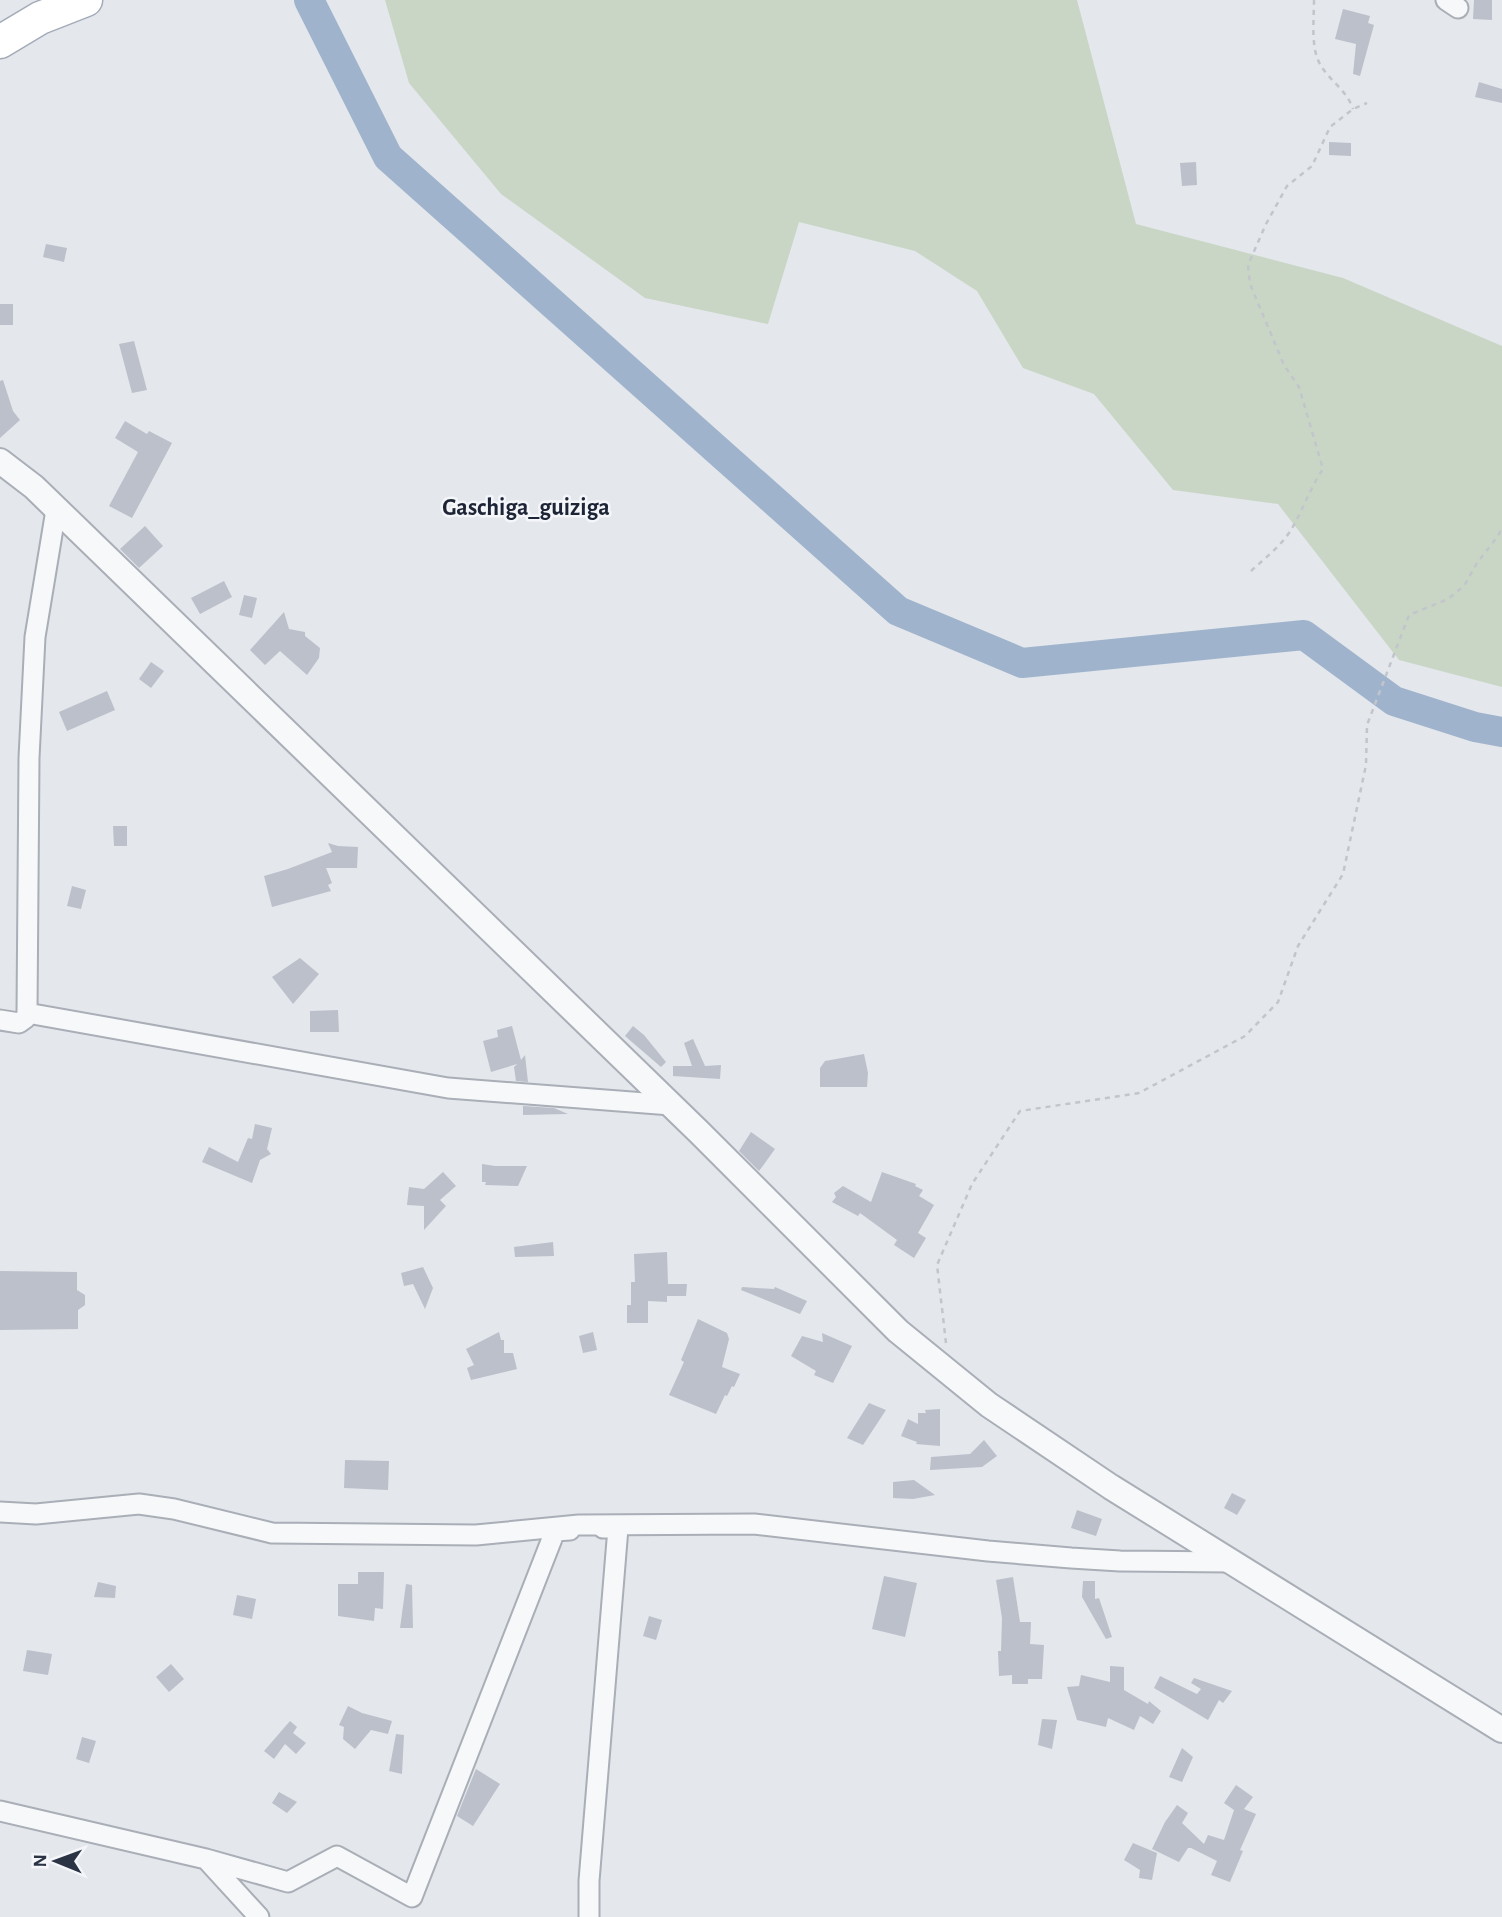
<svg xmlns="http://www.w3.org/2000/svg" width="1502" height="1917" font-family="'Alegreya Sans',sans-serif">
<style>
.green{fill:#c9d6c5}
.lines{fill:none;stroke-linecap:round;stroke-linejoin:round}
.river{stroke:#9fb4cc;stroke-width:30}
.building{fill:#bbc0ca}
.minor-casing{stroke:#a9aeb7;stroke-width:23}
.tertiary-casing{stroke:#a9aeb7;stroke-width:28}
.primary-casing{stroke:#a3abb8;stroke-width:35}
.path{stroke:#c2c5cb;stroke-width:2.5;stroke-dasharray:5 5;stroke-linecap:butt}
.minor{stroke:#f7f8fa;stroke-width:19}
.tertiary{stroke:#f7f8fa;stroke-width:24}
.primary{stroke:#fff;stroke-width:32}
.labels{text-anchor:middle;dominant-baseline:central;stroke-width:5;stroke-linejoin:round;paint-order:stroke}
.quarter-label{font-size:24px;font-weight:bold;fill:#1d2536;stroke:#f4f6f9}
</style>
<rect width="100%" height="100%" fill="#e4e7ec"/>
<path class="green" d="M385 0H1077L1136 224 1343 278 1502 346V687L1399 660 1278 504 1173 490 1094 394 1023 368 977 291 915 251 799 222 768 324 645 298 501 194 409 83Z"/>
<g class="lines">
<path class="river" d="M309 0 388 157 898 611 1022 663 1304 635 1394 701 1475 727 1502 732"/>
</g>
<path class="building" d="M1474 0H1492V20L1473 19Z
M1343 9 1370 16 1368 23 1374 25 1360 76 1353 74 1356 44 1335 39Z
M1479 82 1502 89V103L1475 97Z
M1329 142 1351 143V156L1329 155Z
M1196 162 1197 185 1182 186 1180 163Z
M46 244 67 248 64 262 43 257Z
M0 304H13V325H0Z
M134 341 147 390 132 393 119 344Z
M3 380 13 411 20 420 0 438V381Z
M125 421 147 434 149 431 172 443 132 518 109 506 138 452 115 438Z
M145 526 163 546 139 568 120 549Z
M224 581 232 597 200 614 191 598Z
M244 595 257 598 252 618 239 615Z
M284 612 289 629 305 632V636L320 648 319 658 307 675 280 651 265 665 250 650Z
M151 662 164 671 151 688 139 679Z
M107 691 115 710 67 731 59 712Z
M113 826H127V846H114Z
M328 843 338 846 358 847 357 868H326L332 883 328 885 331 891 272 907 264 876 288 869 332 852Z
M72 886 86 890 81 909 67 906Z
M300 958 319 974 293 1004 272 977Z
M338 1010 339 1032H310V1011Z
M512 1026 521 1060 525 1055 528 1082 516 1081 514 1067 517 1064 491 1072 483 1041 498 1037 497 1030Z
M633 1026 644 1035 666 1062 661 1067 625 1036Z
M693 1039 705 1066 721 1065 720 1079 673 1076V1066H692L684 1043Z
M864 1054 868 1073 867 1087H820V1068L825 1061Z
M523 1106 554 1108 568 1114 523 1115Z
M255 1124 272 1128 267 1149 271 1154 260 1160 252 1183 202 1162 209 1147 238 1162 248 1138 252 1139Z
M751 1132 775 1149 759 1171 739 1151Z
M482 1164 495 1166H527L518 1186 485 1185 486 1182H482Z
M443 1172 456 1186 440 1200 446 1206 424 1230V1206L407 1205 409 1187 424 1189Z
M882 1172 916 1184 915 1186 923 1190 919 1196 934 1205 918 1233 926 1238 914 1258 894 1245 897 1240 860 1213 858 1216 832 1202 836 1197 834 1193 843 1186 871 1202Z
M553 1242 554 1256 515 1257 514 1247Z
M667 1252 668 1284H687L686 1296H667V1302L648 1301V1323H627V1305H631V1282H635L634 1254Z
M423 1267 433 1288 425 1309 413 1284 404 1286 401 1273Z
M0 1271 77 1272V1290L85 1295V1305L78 1310V1329L0 1330Z
M742 1287 774 1289 775 1287 807 1301 800 1314 741 1290Z
M698 1319 727 1333 729 1339 722 1367 740 1374 734 1387 732 1386 727 1396 725 1395 716 1414 669 1395 684 1362 681 1360Z
M499 1332 501 1340H504V1353H513L517 1369 471 1380 467 1368 474 1365 466 1349Z
M593 1332 597 1350 583 1353 579 1336Z
M822 1333 852 1346 833 1383 814 1375 816 1371 791 1356 802 1336 823 1342Z
M869 1403 886 1410 863 1445 847 1438Z
M940 1409V1446L916 1444 917 1442 901 1436 908 1419 918 1424V1413H926L925 1410Z
M984 1440 997 1456 982 1467 930 1470 931 1457 970 1454Z
M345 1460 389 1461 388 1490 344 1488Z
M914 1480 935 1495 913 1499 893 1498V1482Z
M1232 1493 1246 1500 1237 1515 1224 1508Z
M1077 1510 1102 1519 1096 1536 1071 1528Z
M358 1572H384L383 1609 375 1608 374 1621 338 1616V1584H358Z
M884 1576 917 1583 905 1637 872 1629Z
M1013 1577 1020 1622H1031L1030 1644 1044 1645 1042 1679H1028V1684H1012V1675L999 1676 998 1651H1001L1002 1618 996 1580Z
M1083 1581H1095V1599L1099 1598 1112 1637 1106 1639 1082 1597Z
M98 1582 116 1586 115 1598 94 1597Z
M406 1584 412 1585 413 1628H400Z
M237 1595 256 1599 252 1619 233 1615Z
M649 1616 662 1620 656 1640 643 1636Z
M27 1650 52 1654 48 1675 23 1671Z
M171 1664 184 1679 169 1692 156 1677Z
M1110 1666 1124 1667V1690L1148 1704 1149 1701 1161 1711 1153 1724 1140 1716 1134 1730 1108 1718 1106 1727 1077 1720 1067 1687 1079 1686 1081 1675 1110 1682Z
M1160 1676 1197 1694 1201 1689 1191 1683 1194 1678 1232 1691 1223 1703 1219 1700 1208 1720 1154 1688Z
M348 1706 362 1713 392 1721 388 1734 371 1730 355 1749 343 1739 344 1727 339 1725Z
M1042 1719 1057 1720 1052 1749 1038 1745Z
M290 1721 297 1727 293 1733 306 1743 296 1754 285 1744 274 1759 264 1751Z
M396 1734 404 1735 402 1774 389 1771Z
M82 1737 96 1741 89 1763 76 1759Z
M1182 1748 1193 1757 1182 1782 1169 1777Z
M476 1769 500 1784 473 1826 457 1816Z
M1236 1785 1253 1797 1244 1809 1256 1814 1240 1850 1243 1851 1230 1882 1211 1875 1217 1861 1191 1848H1188L1179 1862 1152 1849 1165 1822 1177 1805 1188 1813 1182 1823 1204 1844 1208 1835 1224 1840 1234 1810 1224 1803Z
M279 1792 297 1802 287 1813 272 1803Z
M1133 1843 1157 1853 1152 1880 1139 1878 1140 1870 1124 1860Z"/>
<g class="lines">
<defs>
<path id="minor" d="M1446 0 1458 8
M27 1013 448 1088 671 1105
M0 1020 19 1023 26 1018 27 1013 29 758 35 637 56 510
M0 1512 36 1514 139 1504 174 1509 272 1533 476 1535 579 1525 754 1524 988 1551 1071 1558 1120 1561 1231 1562
M0 1811 206 1859
M259 1917 206 1859 288 1882 337 1856 412 1897 555 1531 570 1530
M589 1917V1881L618 1528H603"/>
<path id="tertiary" d="M0 461 34 487 699 1132 898 1331 989 1405 1111 1487 1502 1730"/>
<path id="primary" d="M0 42 40 18 86 0"/>
</defs>
<use href="#minor" class="minor-casing"/>
<use href="#tertiary" class="tertiary-casing"/>
<use href="#primary" class="primary-casing"/>
<path class="path" d="M1314 0C1314 19 1311 43 1318 60 1326 79 1346 88 1353 109
M1251 571C1265 558 1281 546 1291 530 1303 510 1310 488 1323 469L1299 387 1284 365 1250 284 1248 265 1266 224 1287 186 1312 166 1330 127 1353 109 1367 103
M946 1343 937 1265 972 1184 1020 1111 1139 1093 1245 1036 1278 1002 1298 946 1343 874 1366 765 1367 725 1409 615 1448 599 1464 586 1477 563 1498 536 1502 527"/>
<use href="#minor" class="minor"/>
<use href="#tertiary" class="tertiary"/>
<use href="#primary" class="primary"/>
</g>
<g class="labels">
<g class="quarter-label">
<text x="526" y="508">Gaschiga_guiziga</text>
</g>
</g>
<g transform="translate(56 1861) rotate(271)" stroke="#f4f6f9" stroke-width="5" paint-order="stroke">
<path d="M0-5L12 26L0 18L-12 26Z" fill="#2b3445"/>
<text y="-10" font-size="19" font-weight="bold" text-anchor="middle" fill="#2b3445">N</text>
</g>
</svg>
